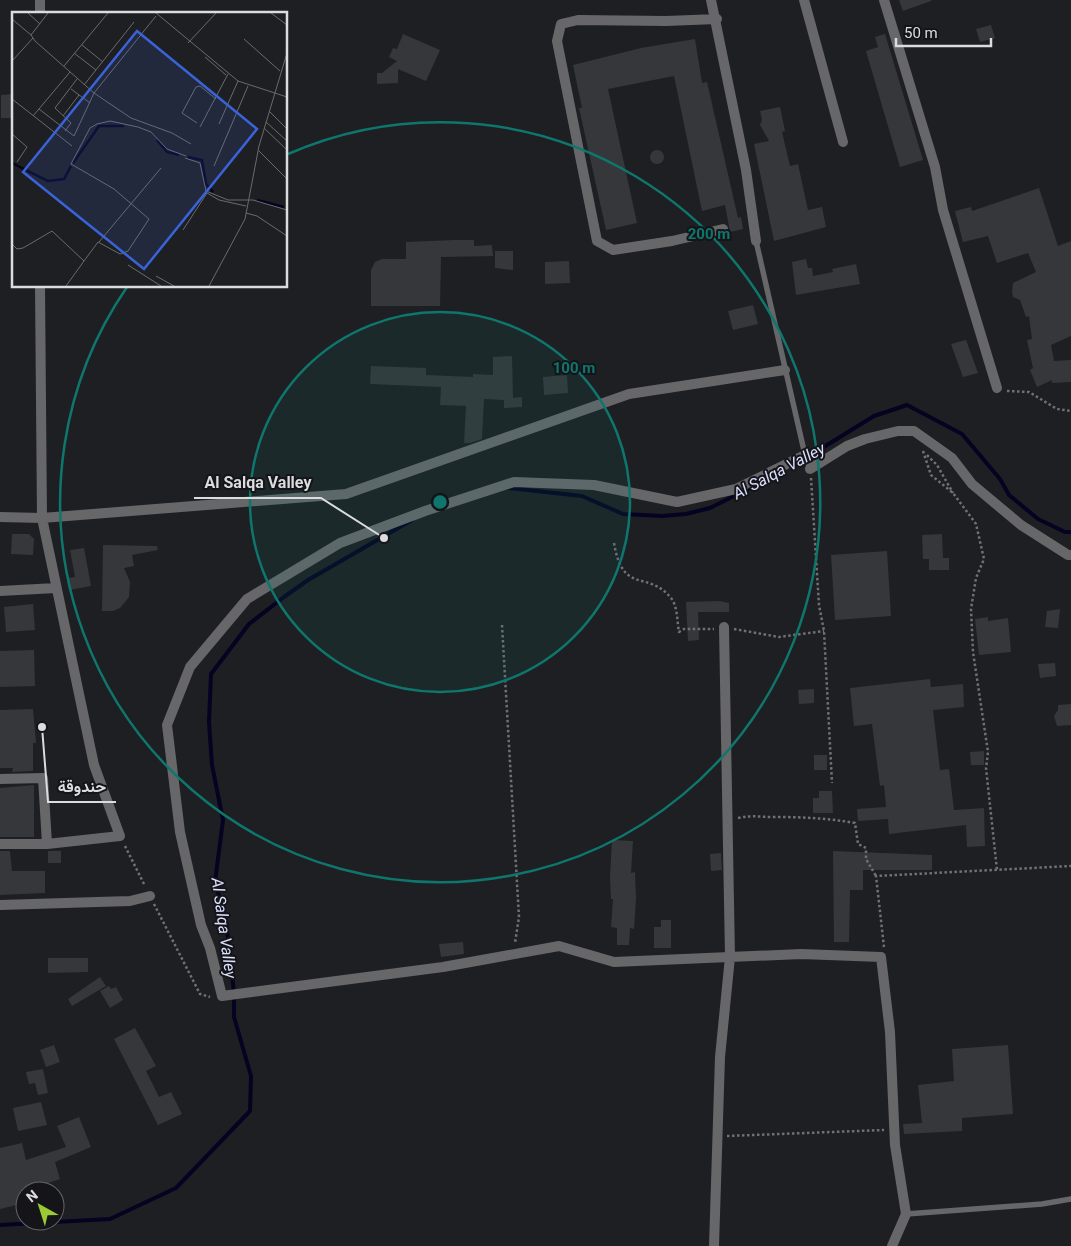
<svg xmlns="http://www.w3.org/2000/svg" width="1071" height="1246" font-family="Roboto,Vazirmatn,sans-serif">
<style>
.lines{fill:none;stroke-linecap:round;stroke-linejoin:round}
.stream{stroke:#040322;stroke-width:4}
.building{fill:#36373a}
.path{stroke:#707174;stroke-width:2.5;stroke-dasharray:2.5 2.5;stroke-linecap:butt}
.service{stroke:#676769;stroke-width:5.5}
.minor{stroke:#676769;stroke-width:10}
.ring{fill:none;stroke:#0f766e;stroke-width:2.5}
.labels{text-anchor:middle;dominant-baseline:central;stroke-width:4;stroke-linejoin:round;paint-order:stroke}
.water-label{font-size:16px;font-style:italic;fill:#dbe0fd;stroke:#151519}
.inset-river{fill:none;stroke:#040322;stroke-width:2.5}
.inset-road{fill:none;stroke:#6a6b6d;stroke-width:1}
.view{fill:#3a63d9;fill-opacity:0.15;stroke:#3a63d9;stroke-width:2.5}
.inset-edge{fill:none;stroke:#dbdcde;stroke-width:2.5}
.centre{fill:#0f766e;stroke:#151519;stroke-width:2.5}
.ring-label{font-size:15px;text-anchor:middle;font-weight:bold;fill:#0f766e;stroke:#151519;stroke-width:4;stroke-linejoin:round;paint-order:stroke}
.leader{fill:none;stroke:#dbdcde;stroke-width:2}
.callout-dot{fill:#dbdcde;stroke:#151519;stroke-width:2}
.callout-label{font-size:16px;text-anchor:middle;font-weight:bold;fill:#dbdcde;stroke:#151519;stroke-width:4;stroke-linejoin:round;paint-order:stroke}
</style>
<rect width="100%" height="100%" fill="#1e1f22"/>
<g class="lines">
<path class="stream" d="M806 458 874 416 907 405 962 434 1000 479 1009 495 1038 519 1065 532H1071
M509 488 582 496 623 514 662 516 686 514 710 508 774 476
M0 1225 110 1219 176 1188 250 1111 251 1076 234 1017V993L226 921 215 882 223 820 212 765 209 722 211 674 249 624 284 597 308 580 412 520"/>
</g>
<path class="building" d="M899 0H931V1L903 11Z
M991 25 995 38 980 42 976 29Z
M403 34 440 50 426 81 398 69V83L377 84V73H382L397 61 389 57 393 48 397 49Z
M885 34 923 160 900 167 866 51 878 47 875 37Z
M695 39 702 83 707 82 738 218 741 217 743 229 730 232 725 205 702 211 674 76 608 89 637 223 606 230 579 108H582L573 65 641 48Z
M14 94V118H1V95Z
M780 107 785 131 782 132 790 166 798 164 808 210 822 207 826 227 774 241 754 144 769 141 760 125 762 120 760 111Z
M650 157a7 7 0 1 1 14 0a7 7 0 1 1-14 0Z
M1039 188 1058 246 1071 241V336L1051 345 1054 361 1071 360V382L1052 383V380L1037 387 1030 370 1033 368 1027 340 1032 339 1029 316 1026 317 1020 300 1013 297 1012 292 1013 283 1036 272 1028 253 997 263 988 236 963 242 955 211 971 207 972 211Z
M454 240H474V246L492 245 493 256 441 257 440 306H371V270L375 262 382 259H406V242Z
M495 251H513V270L495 268Z
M806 259 808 268H812L813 276 833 272 832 269 856 264 860 284 796 295 792 262Z
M569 261 570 283 545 284V262Z
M753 305 758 324 733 330 728 311Z
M966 340 978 373 963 377 951 344Z
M512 356 513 398 522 397V407L504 408V400L484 399 482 439 470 443H464L466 406 440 405 441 387 370 384 371 366 426 368V375L473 377V374L493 375V357Z
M567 375 568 393 544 395 543 377Z
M12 534H29L34 539 33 555 11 554Z
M942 534 943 558H949V570H929V559H923L922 535Z
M103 545 157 546 158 550 132 555 134 566 124 568 130 582 129 597 120 608 113 611H102Z
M84 548 91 586 69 590 67 578 75 577 70 550Z
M887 551 891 616 835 620 831 555Z
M720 601 729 603V612H698L699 640 688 641 686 602Z
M33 604 35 630 6 632 4 607Z
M1060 609 1058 628 1045 627 1047 611Z
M988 617V621L1008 618 1011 652 979 655 975 619Z
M34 650 35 686 0 687V651Z
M1055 663 1056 676 1040 678 1038 664Z
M930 679 931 687 963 684 964 707 933 710 940 770 949 769 954 810 984 808 985 846 967 847 966 825 889 834 888 819 858 821 857 809 886 807 884 785 880 786 872 724 854 726 850 688Z
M814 689V703L799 704 798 690Z
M1071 704V725L1057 726 1054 716 1058 710V705Z
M33 709 36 743H33V771L12 772 13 768H0V710Z
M984 751V765H971L970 752Z
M814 755H827V770H814Z
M34 785V837H0V788Z
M819 791H832L833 813H813V798H819Z
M612 840 633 841 631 873 635 872 636 898 634 929 630 928 629 945H617V928L611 927 613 899H611L610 877Z
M0 851H10L12 871H45V893L0 895Z
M48 851H61V863H48Z
M833 851 932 855V870H863V890H850L849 942H834Z
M721 853 722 870 711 871 710 854Z
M661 920H671V948H654V927H661Z
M463 942 464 954 441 957 439 944Z
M48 958H88V972L48 973Z
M100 977 106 986 72 1006 68 999Z
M109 986 111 989 116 987 123 1000 110 1008 100 991Z
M135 1028 156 1066 146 1071 159 1097 171 1092 182 1114 158 1125 114 1039Z
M54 1045 60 1062 46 1067 40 1050Z
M1008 1045 1013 1114 962 1118V1131L904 1134 903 1124 922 1123 918 1085 954 1081 952 1049Z
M43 1069 48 1093 38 1095 35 1083 29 1084 26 1072Z
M41 1102 47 1125 18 1131 13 1108Z
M79 1117 91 1147 55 1162 60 1179 33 1188 34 1191H25V1203L0 1209V1148L22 1143 26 1160 66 1147 57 1126Z"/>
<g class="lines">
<path class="path" d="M1007 391 1029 392 1057 409 1071 411
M923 451 931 475 953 493 976 524 984 559 976 578 971 609 973 652 988 752 986 768 997 870
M927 455 937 465 953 493
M811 478 819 605 824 631 832 783
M614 543C623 596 647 569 671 598 678 607 677 622 679 632L684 629H714
M502 625 519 917 515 943
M734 629 779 637 824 631
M738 818C751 815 760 817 773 817 801 817 827 818 855 823L858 844 866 848V859L876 876
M125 846 145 886
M154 904 200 994 210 997
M884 947 876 876 1071 866
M727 1136 884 1130"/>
<path class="service" d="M756 241 805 455 810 469
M906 1214 1042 1204 1071 1199"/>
<path class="minor" d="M711 0 746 170 756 241
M804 0 843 142
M884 0 935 167 943 210 997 388
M40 14V0
M717 19 666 21 578 20 561 24 557 41 597 241 613 250 672 241 723 229
M805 455 736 489 677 502 594 485 514 482 425 511 340 543 247 599 190 667 167 725 180 832 201 925 210 948 222 996 443 967 559 946 614 962 801 954 881 957 890 1032 895 1145 906 1214 892 1246
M810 469 847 446 865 439 898 431H914L952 458 972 484 1021 525 1068 555H1071
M0 517 42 518 346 494 629 394 785 370
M0 591 56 588
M0 779 43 778 47 844
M0 844H47L120 836 94 765 42 518 40 286
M0 905 130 901 150 896
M714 1246 720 1057 730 957 724 627"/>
</g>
<circle cx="440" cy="502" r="190" fill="#0f766e" fill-opacity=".12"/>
<g class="ring">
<circle cx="440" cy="502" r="190"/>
<path d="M288 154A380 380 0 1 1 127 287"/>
</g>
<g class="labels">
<g class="water-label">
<text transform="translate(779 471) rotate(-28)">Al Salqa Valley</text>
<text transform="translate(224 928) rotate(82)">Al Salqa Valley</text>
</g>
</g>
<g transform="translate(12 12)">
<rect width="275" height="275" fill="#1e1f22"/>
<path class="inset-river" d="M145 128 155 140 167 143M176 145 190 148 194 172 201 180M0 151 36 169 52 167 59 154M61 151 87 114H112M245 188 272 195"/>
<path class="inset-road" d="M16 1 28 12M36 1 19 23 23 29 82 81 119 106 160 121 179 132M144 1 226 69 275 85M259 1 275 13M0 7 19 23M232 27 268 59M176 31 204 1M70 33 91 50M62 41 84 58M193 45 214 63M0 49 21 26M52 54 96 1M72 73 122 10M59 77 78 91M0 87 60 134M27 97 62 124 82 81 144 4M257 99 275 117M21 104 58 60M51 104 67 83M254 110 275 129M185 111 170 101 184 75 188 74 204 87M207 112 226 69M188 115 216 62M252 116 275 138M53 119 59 111 43 96 65 67M0 122 15 135 5 150M247 139 275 167M173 146 188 151 194 179 216 188H241L275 198M202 154 236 74M234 201 245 204 275 224M171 218 195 181 207 188 234 194M87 230 149 156M0 232 5 237 11 236 40 219 72 249 86 230 108 242 116 239 137 207 102 177 59 152 78 116 85 112 98 109 126 115 139 120 155 137 174 144M116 253 149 274M144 264 162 274M54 274 72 249M197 274 233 207 247 134 275 41"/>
<path class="view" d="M125 19 245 117 132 257 11 160Z"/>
<rect width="275" height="275" class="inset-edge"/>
</g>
<circle cx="440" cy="502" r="8" class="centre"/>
<g class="ring-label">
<text x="709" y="239">200 m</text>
<text x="574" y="373">100 m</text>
</g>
<path class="leader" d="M384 538L321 498H194M42 727L48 802H116"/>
<g class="callout-dot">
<circle cx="384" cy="538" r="5"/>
<circle cx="42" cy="727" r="5"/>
</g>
<g class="callout-label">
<text x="258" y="488">Al Salqa Valley</text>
<text x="82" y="792">حندوقة</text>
</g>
<g transform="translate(40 1206) rotate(321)"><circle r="24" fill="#151519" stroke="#646568"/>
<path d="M0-4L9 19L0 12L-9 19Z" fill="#9acb34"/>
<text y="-8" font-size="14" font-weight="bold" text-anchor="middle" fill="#dbdcde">N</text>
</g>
<path d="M896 38v8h95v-8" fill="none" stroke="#dbdcde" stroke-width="2.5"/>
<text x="904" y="38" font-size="15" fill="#dbdcde" stroke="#151519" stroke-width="4" paint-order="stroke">50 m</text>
</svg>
